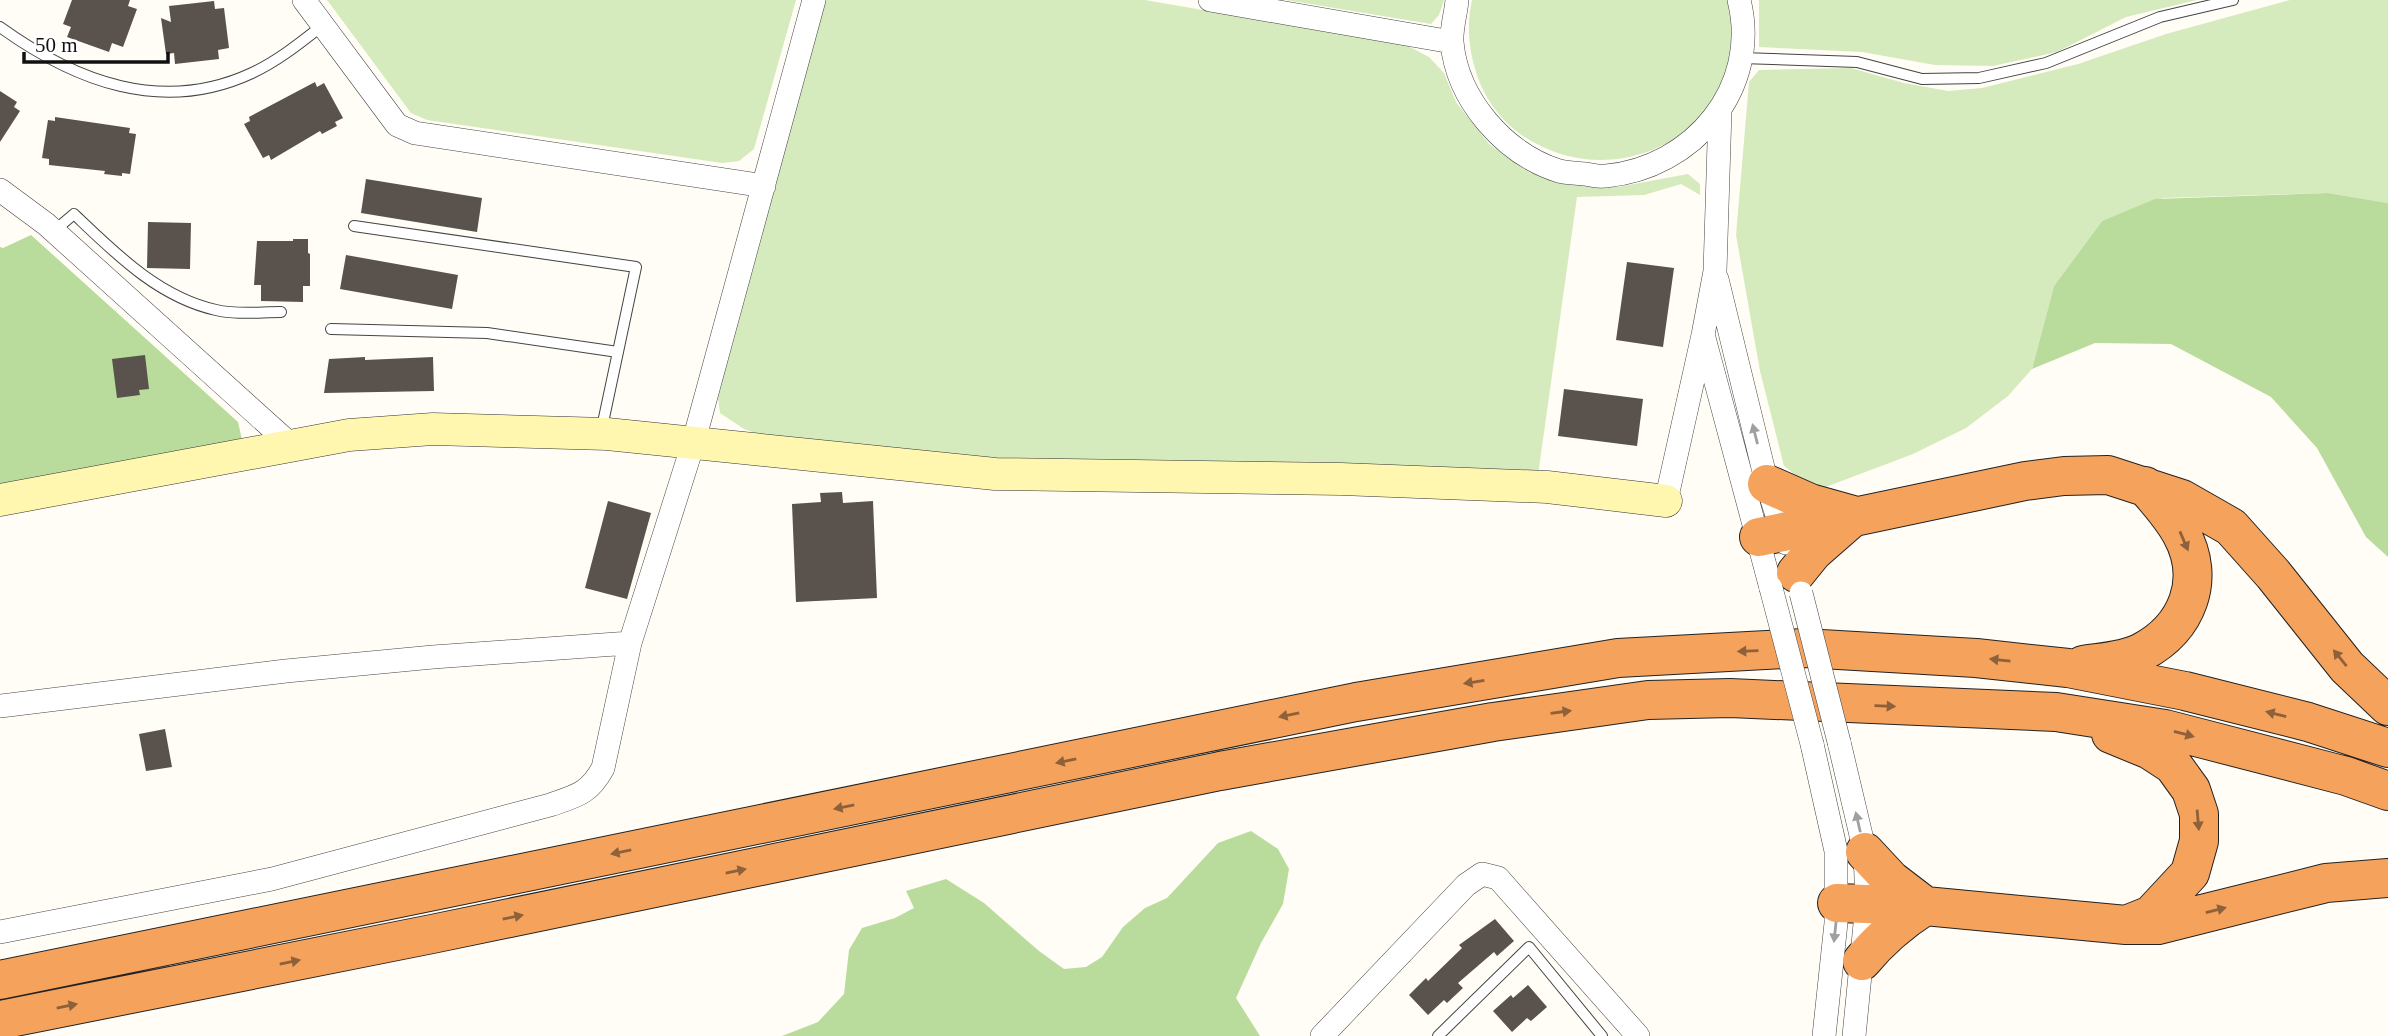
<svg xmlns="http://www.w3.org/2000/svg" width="2388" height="1036" font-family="'Times New Roman',serif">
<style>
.green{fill:#d5ebbd}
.forest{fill:#b9dc9c}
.building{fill:#5a524d}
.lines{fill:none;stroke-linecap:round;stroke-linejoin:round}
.lane-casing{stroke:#444;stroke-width:12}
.street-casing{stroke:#444;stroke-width:24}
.secondary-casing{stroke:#333;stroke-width:33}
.highway-casing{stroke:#222;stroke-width:40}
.lane{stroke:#fff;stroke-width:10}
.street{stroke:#fff;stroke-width:23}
.secondary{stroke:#fff6b0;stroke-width:32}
.highway{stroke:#f5a25d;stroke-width:38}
.street-bridge-casing{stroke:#444;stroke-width:24;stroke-linecap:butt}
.street-bridge{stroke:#fff;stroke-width:23}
.oneway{fill:#a0a0a0}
.oneway2{fill:#8e613b}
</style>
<rect width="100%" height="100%" fill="#fffdf5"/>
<path class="green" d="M327 0H796L754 149 739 161 722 163 427 120 411 113Z
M825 0H1145L1406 45 1429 57 1444 73 1456 102 1489 144 1530 173 1579 185 1618 187 1688 174 1700 184V195L1681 184 1644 195 1577 197 1538 475 999 465 785 444 744 429 720 413 718 398Z
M1286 0H1444L1439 15 1431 24Z
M1472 0H1729C1731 20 1733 38 1729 58 1713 146 1611 184 1537 144 1510 131 1488 106 1478 78 1469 52 1466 27 1472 0Z
M1759 0H2197L2126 17 2057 52 1993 66 1935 65 1862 52 1759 47Z
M2290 0H2388V203L2328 193 2163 198 2102 221 2054 286 2032 369 2008 396 1966 428 1913 454 1815 491 1784 466 1760 371 1736 235 1749 82 1759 70 1851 68 1904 83 1948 91 1982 88 2078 64 2166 34Z"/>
<path class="forest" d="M2328 193 2388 203V557L2366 537 2317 448 2271 397 2171 344 2095 343 2032 369 2054 286 2102 221 2155 199Z
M31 235 238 422 242 440 0 485V247L3 248Z
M1251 831 1278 849 1289 869 1283 904 1261 943 1236 998 1260 1036H782L818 1022 844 994 849 950 862 928 895 918 914 908 906 891 946 879 984 903 1039 951 1064 969 1086 967 1102 957 1123 927 1145 908 1167 898 1218 843Z"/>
<path class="building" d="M72 0H130L128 6 137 9 123 47 112 43 109 52 67 37 71 27 63 24Z
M214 1 215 9 224 8 229 48 218 50 219 59 175 64 174 53 166 54 161 18 171 22 169 6Z
M315 82 317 87 324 83 343 118 335 122 337 126 322 134 320 131 271 160 269 155 263 158 244 124 250 121 249 117Z
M0 91 17 102 14 107 20 111 0 142Z
M55 117 130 128 129 133 136 134 130 174 122 173V176L104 174 105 171 49 165V159L42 158 48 120 55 121Z
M366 179 482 198 477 232 361 213Z
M148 222 191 223 190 269 147 268Z
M293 239H308V253L310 254V286H303V302L261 301V285H254L257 241H293Z
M346 255 458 275 452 309 340 289Z
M1627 262 1674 268 1663 347 1616 340Z
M145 355 149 389 139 390 140 395 117 398 112 359Z
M365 357V360L433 357 434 391 324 393 329 359Z
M1564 389 1643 399 1637 446 1558 436Z
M842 492 843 503 873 501 877 598 796 602 792 504 821 502 820 493Z
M608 501 651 513 627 599 585 588Z
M165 729 172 767 146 771 139 734Z
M1495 919 1514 941 1497 956 1494 952 1458 983 1463 988 1447 1003 1444 1000 1428 1015 1409 995 1426 978 1428 981 1462 948 1459 945Z
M1528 985 1547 1007 1531 1021 1527 1018 1512 1032 1493 1011 1511 995 1513 998Z"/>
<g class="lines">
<defs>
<path id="lane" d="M0 27C75 81 162 115 252 73 278 61 300 43 323 25
M1741 58 1857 62 1922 79 1979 78 2046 63 2160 17 2233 0
M354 226 636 267 601 432
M54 231 74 214C115 253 158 297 216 310 237 315 259 312 281 312
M331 329 487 333 618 352
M1438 1036 1529 947 1602 1036"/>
<path id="street" d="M304 0 397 125 415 133 764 186
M1210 0 1452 42
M1457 0C1456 13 1451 29 1452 42 1457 100 1505 154 1559 171 1567 173 1577 173 1585 174 1592 175 1600 177 1606 176 1693 168 1761 88 1739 0
M0 190 46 224 291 445
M1717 279 1767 484 1786 543
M1704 338 1771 588
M1666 501 1703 335 1715 271 1720 111
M0 706 286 671 433 657 630 643 693 444 814 0
M1839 742 1865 852 1867 904 1854 1036
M1812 744 1836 851V923L1824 1036
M0 932 272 879 550 805C576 796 589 794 603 768L630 643
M1322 1036 1466 885 1482 874 1498 878 1638 1036"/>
<path id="secondary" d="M0 500 349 435 433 429 607 434 995 474 1341 479 1547 487 1666 501"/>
<path id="highway" d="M1767 484 1810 503 1853 515
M1759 537 2025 481 2064 476 2108 475 2182 499 2231 527 2273 574 2347 667 2388 706
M1796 573 1813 552 1853 517
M2083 665C2102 662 2125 661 2142 652 2187 628 2207 580 2181 533 2171 515 2158 501 2145 486
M2111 734 2150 750 2173 765 2191 790 2199 814V841L2190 873 2151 915 2131 923
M1837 903 1925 906 2126 925H2158L2326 883 2388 878
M1862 961C1881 938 1900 922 1925 906L1891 880 1865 852
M0 980 1356 702 1618 658 1804 648 1976 658 2068 668 2185 691 2308 722 2388 748
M0 1020 432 934 1220 771 1493 722 1648 700 1730 698 2056 712 2165 729 2346 776 2388 791"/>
</defs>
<use href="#lane" class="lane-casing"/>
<use href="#street" class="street-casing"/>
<use href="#secondary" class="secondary-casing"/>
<use href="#highway" class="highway-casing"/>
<use href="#lane" class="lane"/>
<use href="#street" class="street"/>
<use href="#secondary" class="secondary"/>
<use href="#highway" class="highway"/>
<defs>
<path id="street-bridge" d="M1771 588 1812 744
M1801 593 1839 742"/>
</defs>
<use href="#street-bridge" class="street-bridge-casing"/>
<use href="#street-bridge" class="street-bridge"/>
</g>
<defs><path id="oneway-solid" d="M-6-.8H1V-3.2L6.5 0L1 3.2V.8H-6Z" transform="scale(1.75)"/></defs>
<g class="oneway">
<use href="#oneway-solid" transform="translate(1755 434) rotate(-104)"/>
<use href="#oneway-solid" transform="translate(1858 822) rotate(-103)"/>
<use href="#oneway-solid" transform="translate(1835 932) rotate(96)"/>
</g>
<g class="oneway2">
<use href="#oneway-solid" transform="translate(2184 541) rotate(67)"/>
<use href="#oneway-solid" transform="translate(1748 651) rotate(178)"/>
<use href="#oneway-solid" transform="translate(2340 658) rotate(-129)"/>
<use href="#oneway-solid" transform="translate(2000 660) rotate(-174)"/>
<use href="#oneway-solid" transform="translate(1474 682) rotate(171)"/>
<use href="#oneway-solid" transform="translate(1885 706) rotate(2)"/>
<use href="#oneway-solid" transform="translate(1561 712) rotate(-8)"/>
<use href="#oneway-solid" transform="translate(2276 714) rotate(-166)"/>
<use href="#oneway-solid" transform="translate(1289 715) rotate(168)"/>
<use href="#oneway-solid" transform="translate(2184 734) rotate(15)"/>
<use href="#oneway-solid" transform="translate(1066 761) rotate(168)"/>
<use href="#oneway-solid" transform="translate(844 807) rotate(168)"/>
<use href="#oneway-solid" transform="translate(2198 820) rotate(85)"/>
<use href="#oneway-solid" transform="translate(621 852) rotate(168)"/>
<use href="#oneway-solid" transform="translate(736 871) rotate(-12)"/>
<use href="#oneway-solid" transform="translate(2216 910) rotate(-14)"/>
<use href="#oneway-solid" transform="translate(513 917) rotate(-12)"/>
<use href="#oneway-solid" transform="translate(290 962) rotate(-11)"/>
<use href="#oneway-solid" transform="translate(67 1006) rotate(-11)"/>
</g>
<path d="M24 52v10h144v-10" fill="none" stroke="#111111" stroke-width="3.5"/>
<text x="35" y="52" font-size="21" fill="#111111" stroke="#ffffff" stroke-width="5" paint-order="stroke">50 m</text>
</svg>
